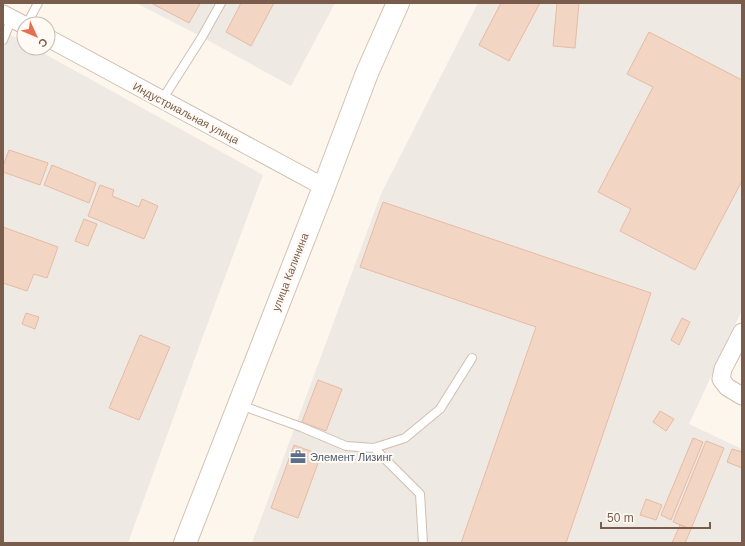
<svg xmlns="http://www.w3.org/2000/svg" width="745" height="546" font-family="Arial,sans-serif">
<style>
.industrial{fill:#efe9e4}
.building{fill:#f3d5c3;stroke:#e6bba3}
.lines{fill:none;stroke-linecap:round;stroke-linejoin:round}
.lane-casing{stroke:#d1beb0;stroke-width:10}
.street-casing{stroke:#d1beb0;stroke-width:19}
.secondary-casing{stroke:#d6c0b0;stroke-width:24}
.lane{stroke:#fff;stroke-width:8}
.street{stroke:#fff;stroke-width:17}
.secondary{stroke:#fff;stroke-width:22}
.labels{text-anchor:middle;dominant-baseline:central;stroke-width:4;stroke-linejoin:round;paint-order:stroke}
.street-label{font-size:11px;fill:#7a5c4d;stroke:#fffaf3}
.service-label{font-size:11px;fill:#4e5e75;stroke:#fffaf3;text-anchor:start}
</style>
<rect width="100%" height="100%" fill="#fdf6ec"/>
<path class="industrial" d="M136 3H335L291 86 202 37Z
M478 3H742V310L689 424 742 449V543H252L381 194Z
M3 31 24 42V48H34L263 175 203 336 128 543H3Z"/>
<path class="building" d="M151 3H198L200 4 189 23Z
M241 3H274L251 46 226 32Z
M501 3H540L509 61 479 45Z
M557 3H579L575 48 553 46Z
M649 32 742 80V181L695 270 620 231 631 209 598 192 653 87 627 74Z
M9 150 48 163 40 185 3 172V166Z
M52 165 96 183 89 203 44 185Z
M100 185 114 190 112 196 139 207 142 199 158 206 144 239 88 216Z
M383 202 651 293 566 543H461L536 327 360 267Z
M84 219 97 224 88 246 75 241Z
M3 227 58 247 47 278 34 274 27 291 3 283Z
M26 313 39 317 35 329 22 324Z
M682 318 690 322 679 345 671 340Z
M140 335 170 347 139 420 109 408Z
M318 380 342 389 326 431 302 422Z
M660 411 674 419 666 431 653 422Z
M693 438 703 442 671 520 661 515Z
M706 441 724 448 691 529 673 522Z
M294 445 321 455 298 518 271 508Z
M732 449 742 452V468L727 462Z
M646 499 662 505 656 520 640 515Z
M680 525 691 529 685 543H672Z"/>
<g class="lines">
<defs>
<path id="lane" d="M27 24 38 3
M3 40 12 18
M162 100 202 37 221 3
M240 405 301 427 346 446 374 448 405 438 440 409 472 358
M374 448 420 494 423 543"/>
<path id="street" d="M3 14 24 25
M48 38 324 187
M742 332 723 369 721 379 727 387 742 396"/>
<path id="secondary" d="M185 543 324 187 367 73 398 3"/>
</defs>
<use href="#lane" class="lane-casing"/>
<use href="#street" class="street-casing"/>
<use href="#secondary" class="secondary-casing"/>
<use href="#lane" class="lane"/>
<use href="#street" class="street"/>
<use href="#secondary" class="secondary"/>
</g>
<defs>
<symbol id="office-bare" viewBox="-9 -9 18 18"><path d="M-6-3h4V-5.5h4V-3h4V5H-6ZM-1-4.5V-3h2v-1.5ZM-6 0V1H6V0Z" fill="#5c6f8a" stroke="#fffaf3" stroke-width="2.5" paint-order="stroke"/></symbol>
</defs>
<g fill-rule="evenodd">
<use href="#office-bare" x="287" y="446" width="22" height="22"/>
</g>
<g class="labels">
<g class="street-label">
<text transform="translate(186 113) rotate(28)">Индустриальная улица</text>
<text transform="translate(290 272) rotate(-69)">улица Калинина</text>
</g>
<g class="service-label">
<text x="310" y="457">Элемент Лизинг</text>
</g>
</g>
<rect width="745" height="546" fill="none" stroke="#7a5c4d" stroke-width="8"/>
<g transform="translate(36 36) rotate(134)"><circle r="19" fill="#fffaf3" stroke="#cabbb1"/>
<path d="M0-3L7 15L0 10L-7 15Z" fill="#e76f51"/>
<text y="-6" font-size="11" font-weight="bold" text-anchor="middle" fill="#7a5c4d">С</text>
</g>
<path d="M601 522v6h109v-6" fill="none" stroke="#7a5c4d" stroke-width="2"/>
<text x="607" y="522" font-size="12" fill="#7a5c4d" stroke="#fffaf3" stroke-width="3" paint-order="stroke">50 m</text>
</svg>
